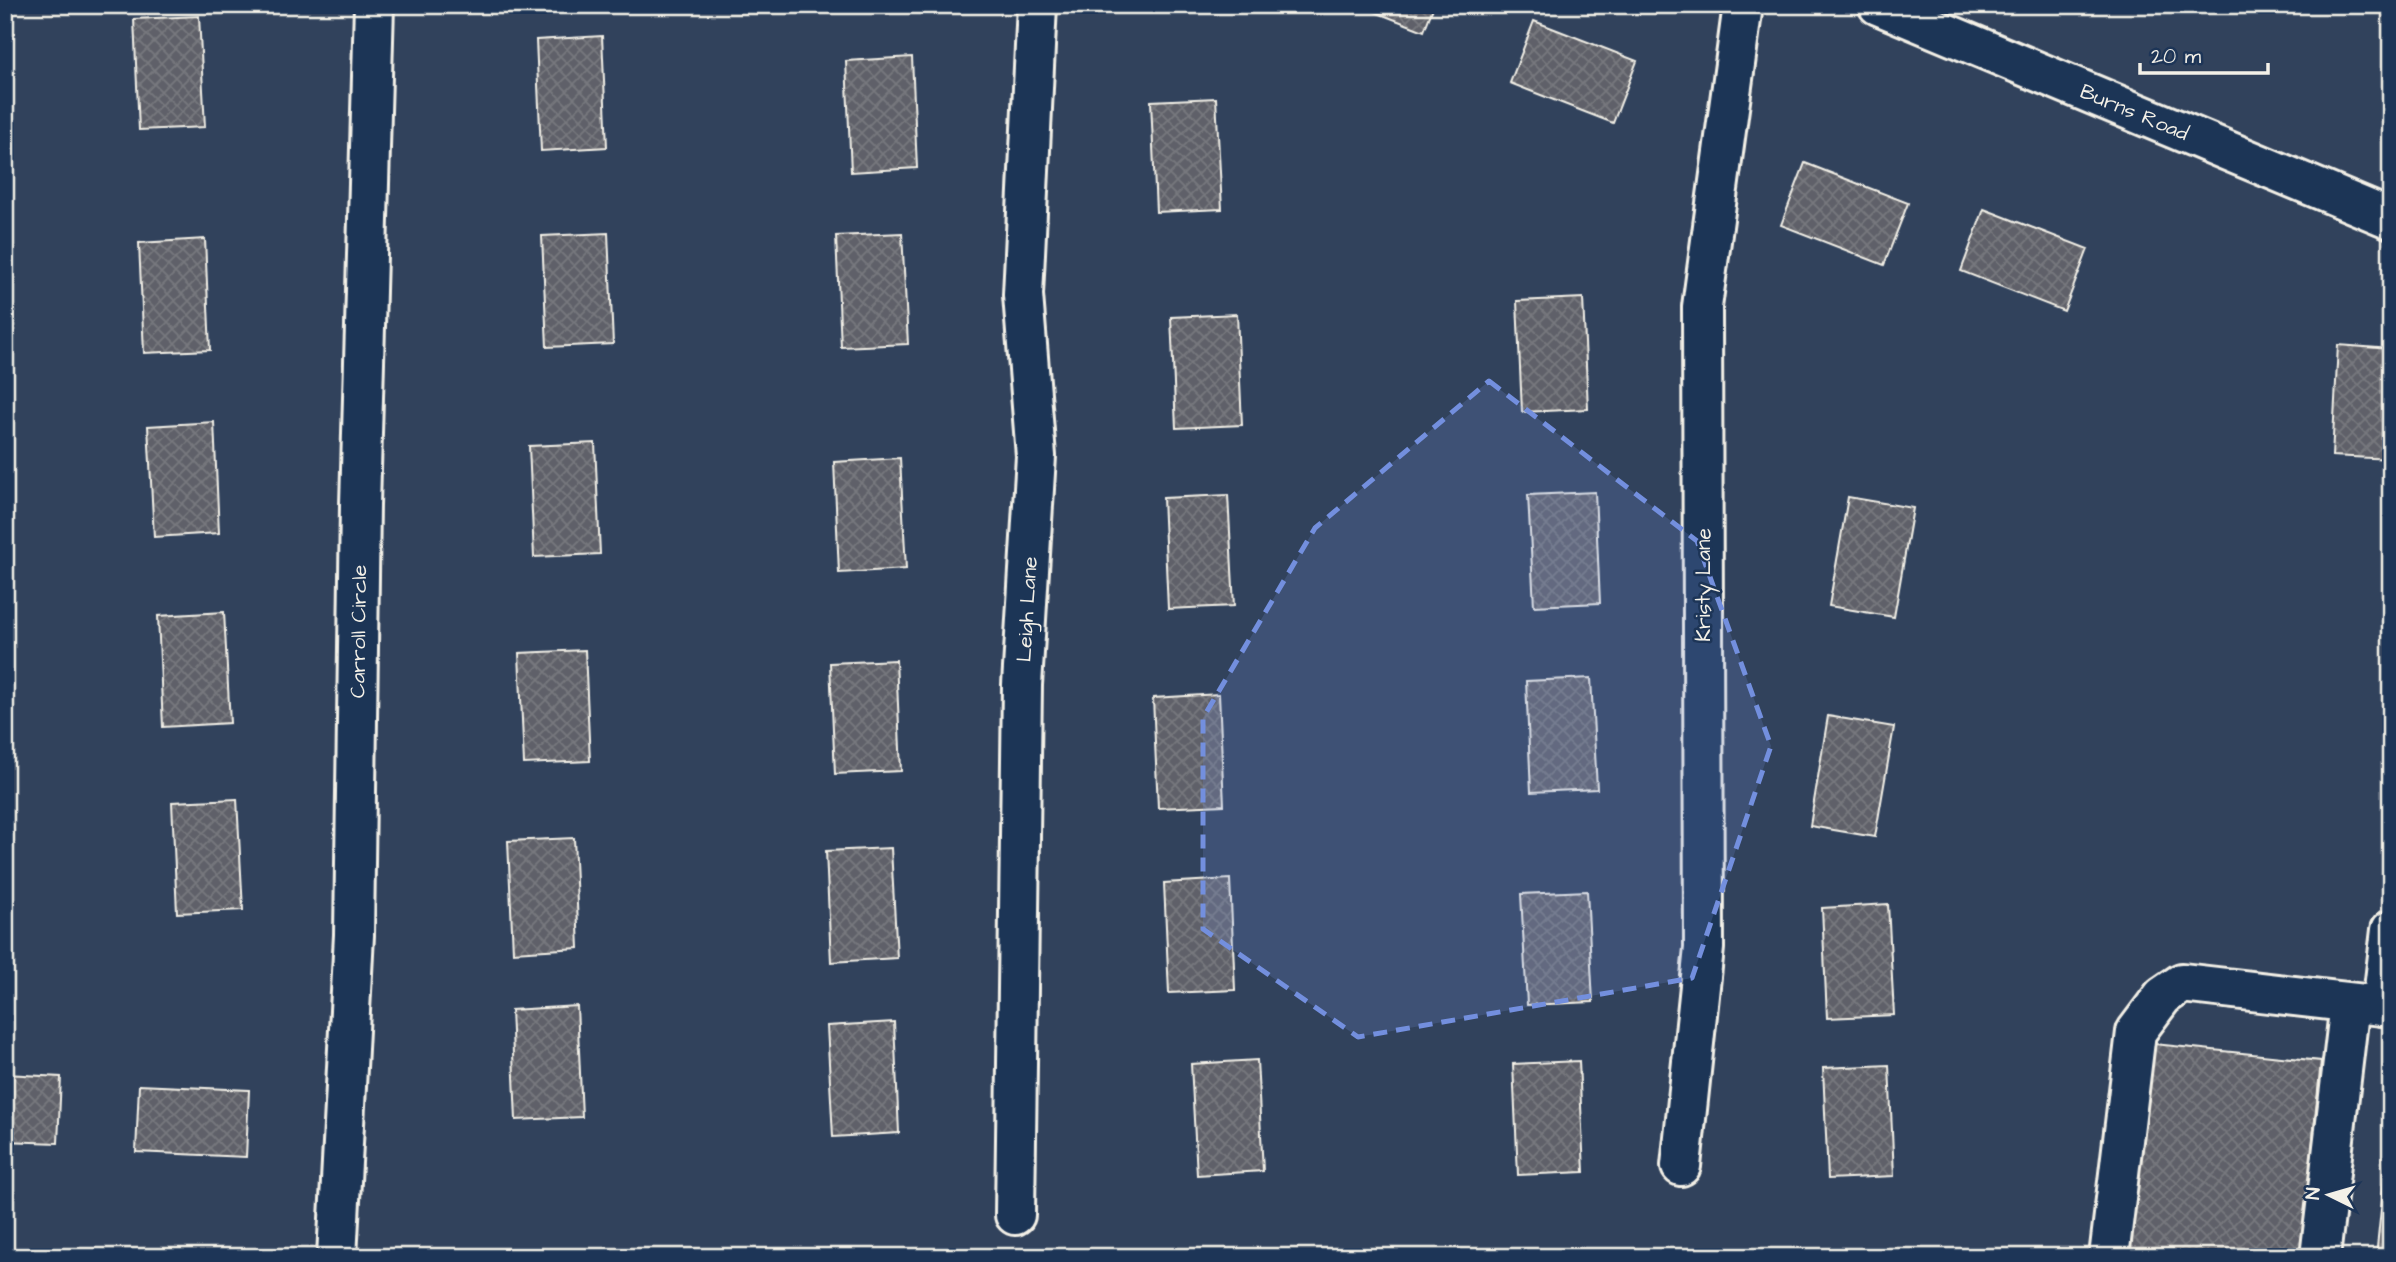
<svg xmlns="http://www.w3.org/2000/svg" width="2396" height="1262" font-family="'Architects Daughter',sans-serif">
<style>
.building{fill:url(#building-cross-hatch);stroke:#f4f1e8;stroke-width:2}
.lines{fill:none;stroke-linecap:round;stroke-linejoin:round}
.minor-casing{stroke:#f4f1e8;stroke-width:44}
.minor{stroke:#1d3557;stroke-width:38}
.marked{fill:#738fde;fill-opacity:0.2;stroke:#738fde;stroke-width:5;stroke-dasharray:14 9;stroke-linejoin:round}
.labels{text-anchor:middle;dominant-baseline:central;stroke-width:5;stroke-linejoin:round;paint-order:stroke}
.street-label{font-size:21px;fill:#f4f1e8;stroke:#1d3557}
</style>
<defs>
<pattern id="building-cross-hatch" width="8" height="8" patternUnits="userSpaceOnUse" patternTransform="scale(1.75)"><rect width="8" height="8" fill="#5f6169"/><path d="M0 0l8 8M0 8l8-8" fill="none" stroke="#77787e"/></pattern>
</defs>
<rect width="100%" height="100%" fill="#31425c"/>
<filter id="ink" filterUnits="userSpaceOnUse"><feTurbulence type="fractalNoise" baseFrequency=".0143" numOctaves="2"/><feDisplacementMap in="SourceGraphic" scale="14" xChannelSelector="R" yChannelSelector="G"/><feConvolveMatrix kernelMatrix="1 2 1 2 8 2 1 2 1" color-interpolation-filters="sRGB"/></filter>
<g filter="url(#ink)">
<path class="building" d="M1357 5H1434L1424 31Z
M199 16 205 127 139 130 134 19Z
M1534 21 1637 61 1613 123 1510 83Z
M602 36 607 147 541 151 536 40Z
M912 57 917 168 851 172 846 61Z
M1216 98 1222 209 1156 212 1151 101Z
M1805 163 1908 203 1884 265 1781 225Z
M1984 209 2088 249 2064 311 1961 271Z
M608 233 613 344 547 347 542 236Z
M902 233 908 344 841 347 836 236Z
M205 239 210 350 144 353 139 243Z
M1583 298 1588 409 1522 412 1517 301Z
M1237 314 1242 425 1176 428 1171 317Z
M2338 345 2391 349V459L2332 456Z
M214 422 219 533 154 537 148 426Z
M595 443 600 554 534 557 529 446Z
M900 458 906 569 839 573 834 462Z
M1595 492 1600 603 1534 606 1528 495Z
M1228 495 1234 606 1168 609 1163 498Z
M1848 497 1913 508 1894 617 1829 606Z
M224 612 230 723 163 727 158 616Z
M585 650 590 761 524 764 519 653Z
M896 660 901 771 835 774 830 663Z
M1591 678 1597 789 1531 792 1526 681Z
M1219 694 1224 805 1158 808 1153 698Z
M1828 716 1894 727 1875 837 1810 826Z
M237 799 243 910 177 913 172 802Z
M574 838 579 948 513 952 508 841Z
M891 848 897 958 831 962 826 851Z
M1230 879 1235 990 1169 993 1164 883Z
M1587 891 1593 1002 1527 1005 1521 894Z
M1888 904 1894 1015 1827 1018 1822 908Z
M577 1006 582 1117 516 1120 511 1010Z
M894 1022 899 1133 833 1137 827 1026Z
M2144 1043 2321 1061 2301 1257H2122Z
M1257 1060 1263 1171 1197 1175 1191 1064Z
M1579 1061 1584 1172 1518 1175 1513 1064Z
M1889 1065 1894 1176 1828 1179 1823 1068Z
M5 1074 61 1077 58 1143 5 1141Z
M139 1085 249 1090 246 1157 136 1152Z
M2391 1114V1257H2376Z"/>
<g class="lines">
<defs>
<g id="minor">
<path id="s1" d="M1878 5 2391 219"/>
<path d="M2382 1006 2391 930"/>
<path d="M1681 1166 1704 948 1702 307 1743 5"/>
<path id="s2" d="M1015 1215 1022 685 1036 456 1023 295 1037 5"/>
<path id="s3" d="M337 1257 354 935 360 505 374 5"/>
<path d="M2109 1257 2136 1032 2163 996 2182 983 2391 1007"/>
<path d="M2320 1257 2350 1003"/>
</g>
</defs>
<use href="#minor" class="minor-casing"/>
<use href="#minor" class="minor"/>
</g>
</g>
<path class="marked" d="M1489 381 1697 541 1771 746 1692 978 1358 1037 1203 929V718L1315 528Z"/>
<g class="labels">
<g class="street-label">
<text stroke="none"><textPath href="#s1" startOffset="278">Burns Road</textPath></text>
<text transform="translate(1703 585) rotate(-90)">Kristy Lane</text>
<text stroke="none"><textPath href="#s2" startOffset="606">Leigh Lane</textPath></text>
<text stroke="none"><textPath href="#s3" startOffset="626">Carroll Circle</textPath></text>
</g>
</g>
<rect width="2396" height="1262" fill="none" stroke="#1d3557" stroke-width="28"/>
<rect x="14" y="14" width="2368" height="1234" fill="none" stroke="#f4f1e8" stroke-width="2.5" filter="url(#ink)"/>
<g transform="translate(2329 1195) rotate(275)" stroke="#1d3557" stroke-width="5" paint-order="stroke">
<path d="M0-5L12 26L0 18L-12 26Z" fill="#f4f1e8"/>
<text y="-10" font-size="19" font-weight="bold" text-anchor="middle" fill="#f4f1e8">N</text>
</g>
<path d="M2140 63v10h128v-10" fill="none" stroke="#f4f1e8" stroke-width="3.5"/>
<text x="2151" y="63" font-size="21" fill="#f4f1e8" stroke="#1d3557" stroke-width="5" paint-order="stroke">20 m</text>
</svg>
